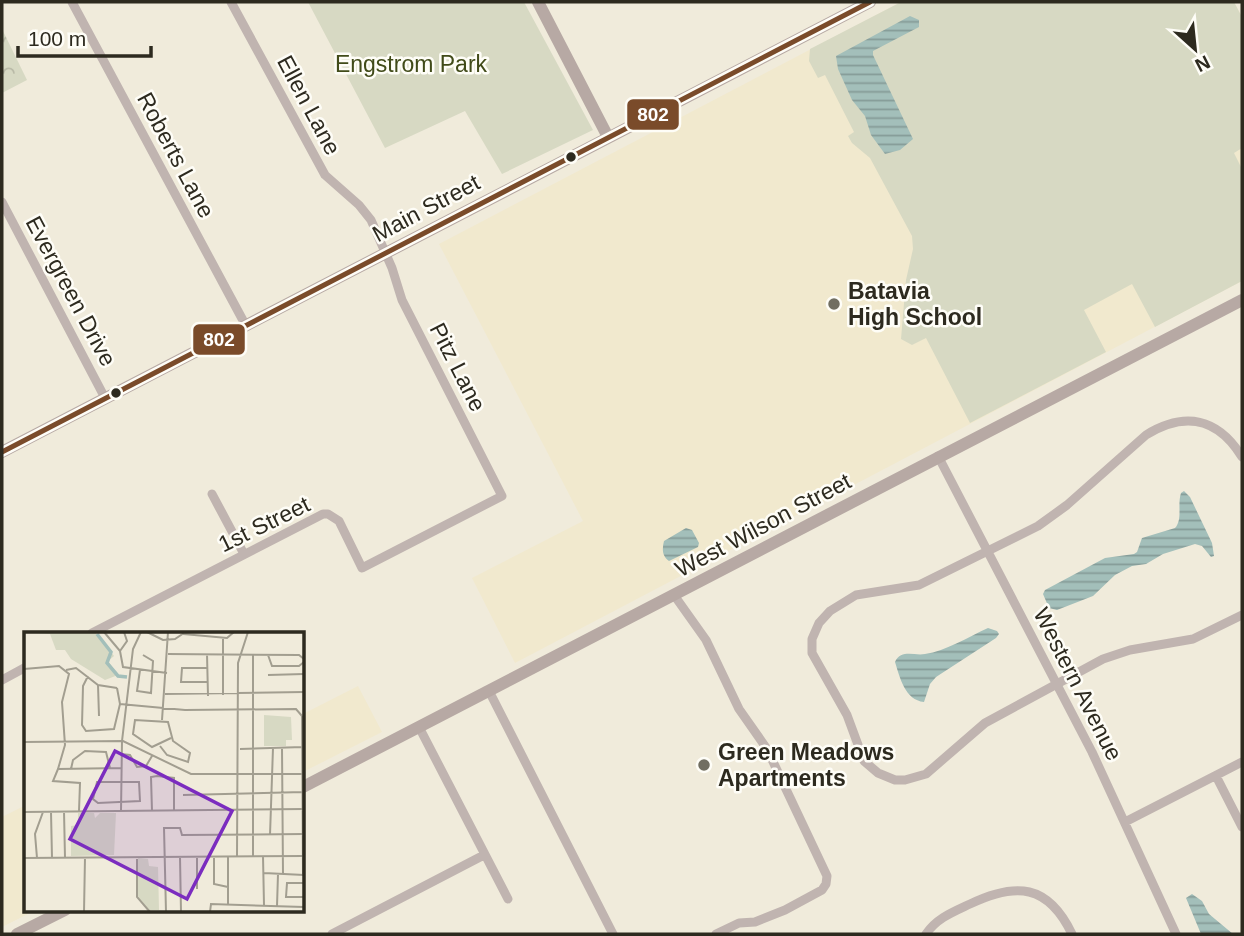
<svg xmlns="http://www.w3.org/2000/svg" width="1244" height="936" font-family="Helvetica,sans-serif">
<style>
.built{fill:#f1e9ce}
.forest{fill:url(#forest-crowns)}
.park{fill:#d7d9c3}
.water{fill:url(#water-rules)}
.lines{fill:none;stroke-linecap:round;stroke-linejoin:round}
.street{stroke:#c0b4b0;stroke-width:9}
.secondary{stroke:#b7a9a4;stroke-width:12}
.bus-1-casing{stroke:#fefdf7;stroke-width:10}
.bus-1{stroke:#7a4b2a;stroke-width:5}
.bus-dot{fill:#2d2a1f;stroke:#fefdf7;stroke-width:2.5}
.poi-dot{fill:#716e61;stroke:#fefdf7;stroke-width:2.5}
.labels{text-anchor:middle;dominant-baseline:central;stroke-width:5;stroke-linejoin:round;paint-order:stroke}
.park-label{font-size:23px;fill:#414b19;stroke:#fefdf7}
.street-label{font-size:23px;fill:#2d2a1f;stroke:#fefdf7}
.poi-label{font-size:23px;font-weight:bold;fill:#2d2a1f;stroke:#fefdf7;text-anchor:start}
.inset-river{fill:none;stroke:#a3bfba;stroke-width:3.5}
.inset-road{fill:none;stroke:#a29e90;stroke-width:2}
.view{fill:#7b2cbf;fill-opacity:0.15;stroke:#7b2cbf;stroke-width:3.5}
.inset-edge{fill:none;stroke:#2d2a1f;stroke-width:3.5}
.line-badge{stroke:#fefdf7;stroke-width:2.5}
.badge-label{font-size:19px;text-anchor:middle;font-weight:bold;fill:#fff}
</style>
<defs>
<pattern id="forest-crowns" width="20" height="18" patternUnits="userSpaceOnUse" patternTransform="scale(1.75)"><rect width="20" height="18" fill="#d7d9c3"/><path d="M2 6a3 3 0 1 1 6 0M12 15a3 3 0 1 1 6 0" fill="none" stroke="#b9baa7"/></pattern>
<pattern id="water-rules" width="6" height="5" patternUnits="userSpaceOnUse" patternTransform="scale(1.75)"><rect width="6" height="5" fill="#a3bfba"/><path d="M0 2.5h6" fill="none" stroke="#859b97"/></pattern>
</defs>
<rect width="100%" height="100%" fill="#f0ebdb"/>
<path class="built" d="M901 2H1234L1242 17V281L515 663 472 578 583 521 439 244Z
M358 686 382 732 303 772V714Z
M26 805V910H36L2 927V817Z"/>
<path class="forest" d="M2 29 27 80 2 93Z"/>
<path class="park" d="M308 2H524L593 130 502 174 465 111 385 148Z
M901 2H1234L1242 17V148L1234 153 1242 169V281L1155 327 1132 284 1084 310 1106 352 970 423 926 338 912 345 901 339 906 280 913 249 912 236 870 158 852 143 848 136 854 132 825 75 818 78 809 61 810 49Z"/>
<path class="water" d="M910 16 919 20V27L873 51V55L913 139 900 150 885 154 871 135 865 116 852 100 838 69 836 56Z
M1184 491 1190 497 1212 543 1214 556 1211 557 1202 546 1195 544 1163 554 1146 564 1132 566 1115 575 1093 596 1057 610 1049 608 1043 594 1045 590 1105 558 1134 554 1137 552 1142 538 1175 528C1183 519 1177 505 1181 493Z
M686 528 692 530 699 543 698 547 669 561C662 556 662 549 664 541Z
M988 628 997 631 999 634 996 638 936 677 930 684 924 702C905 700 900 678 895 662 901 649 914 656 925 654 946 651 968 637 988 628Z
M1192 894 1202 901 1209 914 1233 934H1201L1186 898Z"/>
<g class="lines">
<path class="street" d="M72 2 246 326
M2 202 105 398
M938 456 1092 752 1176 934
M1242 457C1218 418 1185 411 1146 435L1067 505 1038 526 919 585 856 595 830 611 819 623 812 639V653L847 715 864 761 878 773 895 780H905L926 774 985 723 1103 659 1130 650 1193 639 1242 615
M212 494 244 554
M674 595 706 640 739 709 767 749 827 876 826 884 822 890 785 910 755 922 739 923 716 934
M92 633 323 514H328L339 521 362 568 502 496 402 300 392 268 371 220 359 205 325 175 231 2
M2 680 26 667
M489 691 613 934
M419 727 508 899
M1216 776 1242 827
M1125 822 1242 762
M332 934 484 855
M926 934C937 918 953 912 970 904 1016 882 1048 884 1072 934"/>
<path class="secondary" d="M538 2 608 137
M2 452 870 2
M303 787 1242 300
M17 934 65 910"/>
<defs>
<path id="bus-1" d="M2 452 870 2"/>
</defs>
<use href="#bus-1" class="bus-1-casing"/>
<use href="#bus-1" class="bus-1"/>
</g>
<g class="bus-dot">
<circle cx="571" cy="157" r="6"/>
<circle cx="116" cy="393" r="6"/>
</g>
<g class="poi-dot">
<circle cx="834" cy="304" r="7"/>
<circle cx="704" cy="765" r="7"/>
</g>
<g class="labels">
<g class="park-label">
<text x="411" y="64">Engstrom Park</text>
</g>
<g class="street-label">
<text transform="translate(309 105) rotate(62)">Ellen Lane</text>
<text transform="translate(176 155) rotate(62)">Roberts Lane</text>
<text transform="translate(426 208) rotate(-28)">Main Street</text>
<text transform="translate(71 291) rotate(62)">Evergreen Drive</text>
<text transform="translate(458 367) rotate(63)">Pitz Lane</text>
<text transform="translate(264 524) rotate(-26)">1st Street</text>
<text transform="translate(763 525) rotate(-28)">West Wilson Street</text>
<text transform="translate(1078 684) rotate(63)">Western Avenue</text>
</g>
<g class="poi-label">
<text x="848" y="291">Batavia<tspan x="848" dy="26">High School</tspan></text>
<text x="718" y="752">Green Meadows<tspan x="718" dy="26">Apartments</tspan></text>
</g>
</g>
<g transform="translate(24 632)">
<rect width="280" height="280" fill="#f0ebdb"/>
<path d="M0 0H71L87 20 90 24 84 29 94 43 81 48 47 27 41 18H32L26 2Z" fill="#d7d9c3"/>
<path d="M240 83 267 85 268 108H262V114H240ZM54 181H70L71 186 76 181H92L90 223 47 224V194L54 193ZM114 226 124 227 125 234 134 235 135 278H125L114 265Z" fill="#d7d9c3"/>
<path class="inset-river" d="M73 2 87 20 83 31 94 44 103 45"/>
<path class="inset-road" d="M80 0 96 19 99 35 143 41M123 0 139 8 151 7 160 1M159 2 203 6 210 0M199 6V63M96 19 103 9 100 0M144 22 275 23 280 27M183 22 184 64M229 23V224M244 23 248 34H275L280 30M184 36H158L157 50H184M0 37 35 34 45 42 38 70 41 113 34 137M42 38 52 36 74 53 93 56M116 38 113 59 127 61 129 29 119 23M244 43 280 42M64 44 59 54 58 93 62 99 90 97 96 72 93 56M74 53 75 84M141 62 280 60M96 72 161 78 272 77 278 84M278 84 279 243M138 88 144 0M0 110 99 109 167 142H280M136 114 143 123 164 130 166 121 149 109 144 90 111 88 109 102 128 115 147 106M258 116 259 242M216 117 279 115M97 122 106 123 113 135 122 134 128 124M34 137 29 149 56 151 55 179M34 137 97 136M47 137 49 128 61 119 82 120 86 136M115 150 116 169 74 171 69 167 73 150ZM159 163 279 160M40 179 41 226M97 179 98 109 109 17 117 0M128 179 127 145 133 144 150 146V178M0 180 280 177M27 180 28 226M246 203 249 116M190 224V252L204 255M204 224V272M213 224 214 31 224 0M239 224 240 273M113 225V265L126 280M156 225 157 280M173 225V257M0 226 280 224M13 226 11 202 19 180M240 241 280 243M280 251H263L262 265H280M253 274 254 242M60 280 61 225M142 280 140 196H156L158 203 280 202M186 280 187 272 280 275"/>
<path class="view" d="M91 119 208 179 163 267 46 207Z"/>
<rect width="280" height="280" class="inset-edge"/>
</g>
<g class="line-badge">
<rect x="626" y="98" width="54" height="33" rx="7" fill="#7a4b2a"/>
<rect x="192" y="323" width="54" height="33" rx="7" fill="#7a4b2a"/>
</g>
<g class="badge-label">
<text x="653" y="121">802</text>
<text x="219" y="346">802</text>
</g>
<rect width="1244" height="936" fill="none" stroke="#2d2a1f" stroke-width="7"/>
<g transform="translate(1195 49) rotate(153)" stroke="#fefdf7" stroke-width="5" paint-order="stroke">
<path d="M0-5L12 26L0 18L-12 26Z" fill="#2d2a1f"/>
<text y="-10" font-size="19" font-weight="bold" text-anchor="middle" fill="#2d2a1f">N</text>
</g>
<path d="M18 46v10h133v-10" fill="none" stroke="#2d2a1f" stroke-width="3.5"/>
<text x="28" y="46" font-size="21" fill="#2d2a1f" stroke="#fefdf7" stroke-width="5" paint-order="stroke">100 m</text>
</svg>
